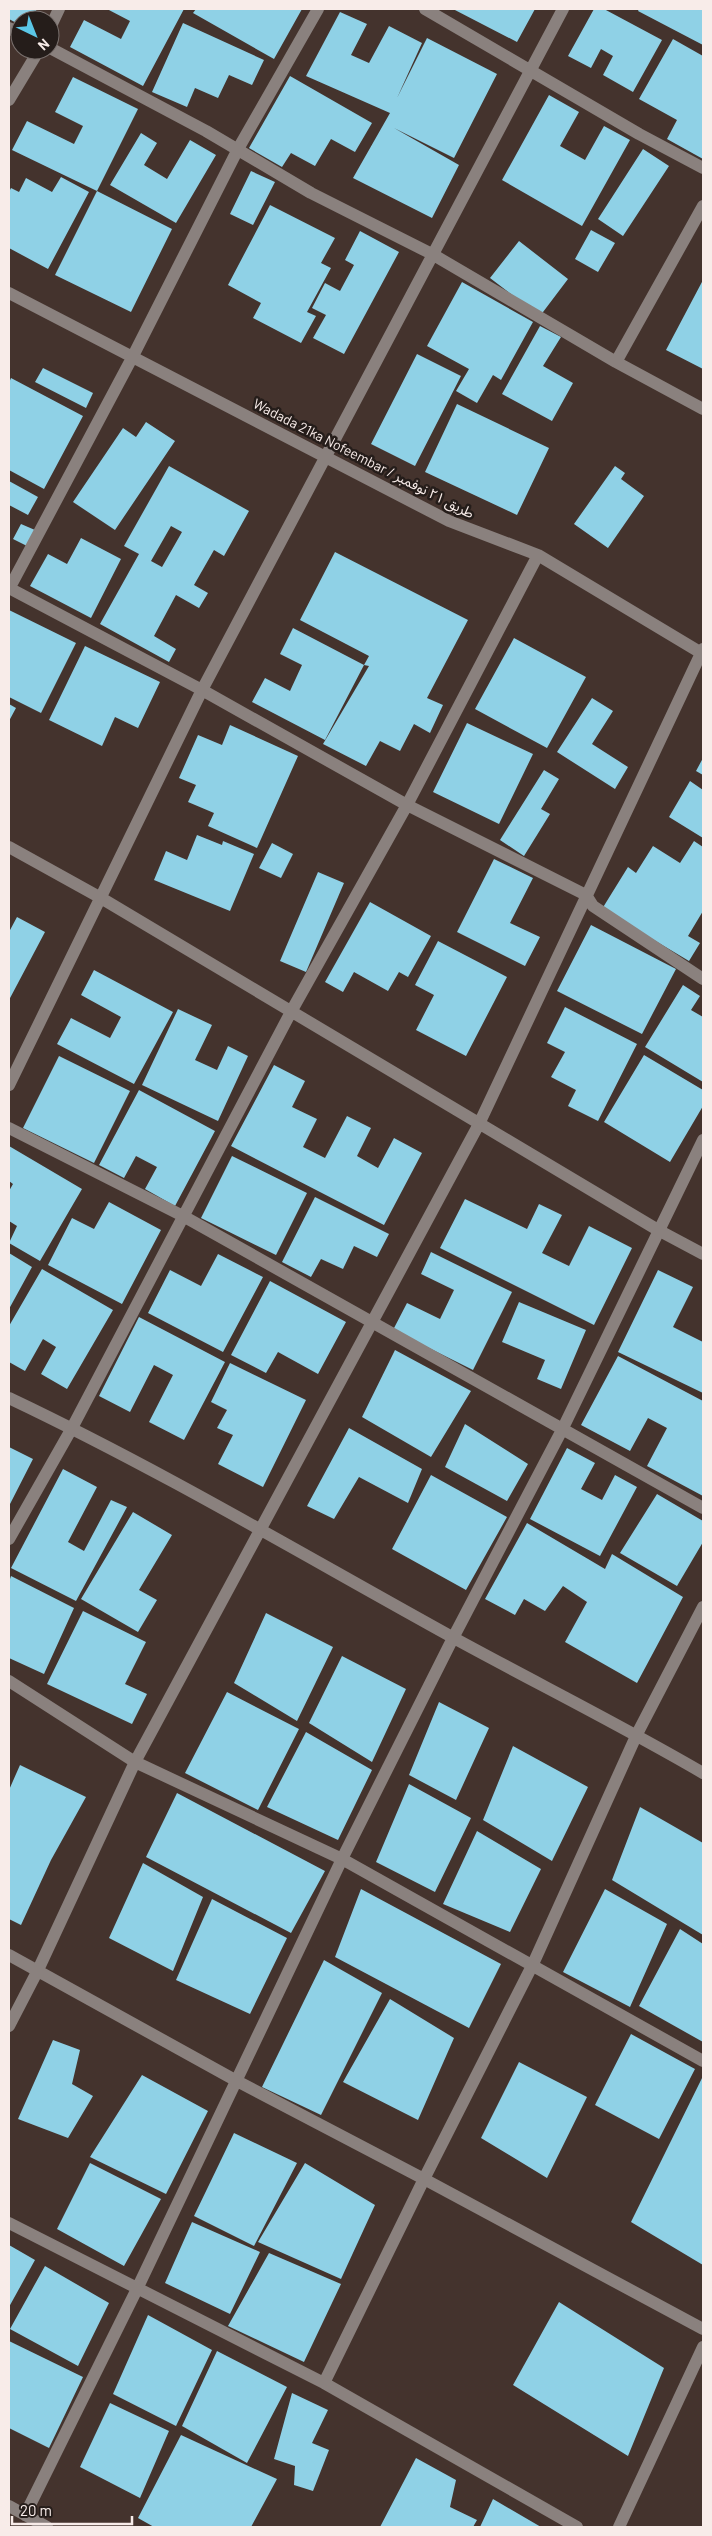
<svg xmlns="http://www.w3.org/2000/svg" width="712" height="2536" font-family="Barlow,'Noto Sans Arabic',sans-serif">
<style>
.building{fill:#8fd1e6;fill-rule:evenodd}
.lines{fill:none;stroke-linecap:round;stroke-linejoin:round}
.minor{stroke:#8a817e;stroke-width:12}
.labels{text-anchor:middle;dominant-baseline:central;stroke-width:5;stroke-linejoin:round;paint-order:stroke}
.street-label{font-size:14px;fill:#f8ece9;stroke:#251d1a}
</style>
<rect width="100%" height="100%" fill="#44332d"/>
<path class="building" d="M9 9H37L31 20H20V25L9 19Z
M107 9H184L143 86 70 47 84 20 121 39 130 21Z
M196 9H302L274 59 193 13Z
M453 9H535L517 42Z
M594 9H604L662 40 633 92 603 75 613 56 601 49 591 68 568 56Z
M639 9H703V45L638 11Z
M340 12 367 24 351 55 369 63 389 26 422 43 397 98 427 38 497 74 454 158 394 128 459 165 432 218 353 178 390 113 306 76Z
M183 23 264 60 252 85 229 75 218 98 195 88 187 107 152 92Z
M673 39 703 56V159L667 139 677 120 639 99Z
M290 76 372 123 355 152 331 139 315 166 291 153 282 167 249 148Z
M73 77 138 109 97 191 12 150 27 121 74 144 83 126 55 112Z
M549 95 579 112 560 146 585 160 604 126 630 140 582 226 502 180Z
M141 133 157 143 144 165 167 179 190 140 216 155 176 223 110 185Z
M643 149 669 166 623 236 598 219Z
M251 171 275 182 253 225 230 214Z
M61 177 89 192 48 269 9 248V192L11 188 19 192 26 178 52 192Z
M97 191 172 229 131 312 55 275Z
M270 205 335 238 321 263 331 268 307 312 316 316 301 343 253 318 261 303 228 285Z
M591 230 615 243 598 272 575 259Z
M360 231 399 252 344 354 313 338 326 315 312 308 325 283 340 291 354 265 345 260Z
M519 241 568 279 540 316 490 278Z
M703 280V369L666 350Z
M462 282 533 322 501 380 493 375 477 403 456 391 469 369 427 346Z
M540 326 561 337 543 366 573 383 552 421 502 394Z
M417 354 461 376 415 466 371 444Z
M43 368 93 393 86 408 35 382Z
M11 378 83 416 44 489 9 470V383Z
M457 404 549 448 517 515 425 472Z
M146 422 175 441 115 530 73 502 123 428 136 437Z
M169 466 249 511 224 556 214 550 194 585 208 593 199 608 176 595 154 636 176 649 169 662 100 624 139 554 124 546ZM171 526 182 532 162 567 151 561Z
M615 466 625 473 621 479 644 496 608 548 574 524Z
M9 481 38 497 28 515 9 505Z
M21 524 35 530 27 546 13 539Z
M81 538 121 559 91 618 30 586 48 554 67 564Z
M335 552 468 620 427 698 443 705 430 733 414 724 400 751 380 741 366 766 323 744 369 666 364 665 369 656 300 620Z
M9 610 76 643 41 713 9 697Z
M293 628 364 665 325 740 252 702 265 678 290 691 302 665 280 654Z
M514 638 586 677 547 748 475 709Z
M85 646 160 682 138 728 115 717 102 746 49 720Z
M592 698 613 711 592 744 628 767 615 789 557 752Z
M9 704 16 708 9 721Z
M467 723 533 754 499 824 433 792Z
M230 725 298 756 257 848 208 826 214 813 188 802 196 785 179 778 198 735 222 745Z
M703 758V775L696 771Z
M544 770 559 779 541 809 550 814 524 856 500 840Z
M690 781 703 790V838L669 817Z
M197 835 222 845 223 841 254 854 230 911 154 880 166 851 187 860Z
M694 841 703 847V911L688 936 700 943 689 961 602 909 628 867 636 873 653 846 680 863Z
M272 843 293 854 281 878 259 868Z
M494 859 533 878 510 923 540 937 525 966 457 932Z
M318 872 344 883 306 972 280 961Z
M370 902 431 936 408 977 399 972 388 991 354 972 343 992 325 982Z
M17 917 45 932 9 1000V932Z
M591 925 676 969 642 1034 557 991Z
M438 941 507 977 466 1056 416 1030 434 995 415 985Z
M94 970 173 1012 134 1084 57 1044 71 1018 110 1038 121 1017 81 995Z
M683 985 700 996 691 1010 703 1017V1082L645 1047Z
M565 1007 637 1044 598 1121 568 1106 576 1090 551 1077 565 1052 547 1043Z
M178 1009 212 1025 195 1060 217 1070 228 1046 248 1056 218 1121 142 1085Z
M644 1055 703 1090V1106L670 1162 604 1122Z
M59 1056 130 1091 94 1163 23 1128Z
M274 1065 305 1081 292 1107 317 1119 303 1147 325 1158 347 1116 371 1128 357 1156 378 1168 394 1138 422 1153 384 1225 231 1146Z
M139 1090 215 1131 175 1206 145 1189 157 1167 136 1156 124 1178 99 1165Z
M9 1146 82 1189 40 1261 9 1243 17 1226 9 1221V1191L13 1184 9 1181Z
M232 1156 307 1193 276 1255 201 1218Z
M315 1197 389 1234 377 1257 354 1246 343 1269 321 1259 311 1277 282 1262Z
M465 1199 527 1229 539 1204 562 1215 542 1253 569 1266 589 1226 632 1248 594 1325 440 1248Z
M109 1202 161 1230 122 1304 48 1265 72 1218 94 1229Z
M431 1252 512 1292 473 1370 393 1330 407 1303 440 1319 454 1290 421 1274Z
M9 1253 32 1267 9 1309Z
M218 1254 263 1277 223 1352 148 1313 170 1270 201 1286Z
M42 1269 113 1310 67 1389 41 1374 56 1347 43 1339 25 1371 9 1362V1326Z
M658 1270 693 1287 673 1327 703 1342V1393L618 1352Z
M270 1281 346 1322 318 1374 278 1352 266 1373 231 1355Z
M519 1302 586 1330 561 1389 537 1379 545 1360 502 1342Z
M139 1317 225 1362 184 1440 149 1422 173 1375 154 1365 130 1412 99 1396Z
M395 1350 471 1391 431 1457 362 1417Z
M618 1356 703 1401V1496L647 1466 667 1428 648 1418 630 1451 581 1425Z
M230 1363 306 1400 263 1487 218 1464 233 1435 217 1428 227 1410 211 1402Z
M465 1424 528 1464 507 1501 445 1467Z
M349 1428 422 1469 408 1503 359 1477 334 1519 307 1506Z
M9 1447 33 1459 9 1506Z
M567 1448 595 1463 581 1489 602 1500 615 1475 637 1487 600 1556 530 1519Z
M63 1469 97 1487 68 1542 84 1551 111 1500 127 1507 76 1601 11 1568Z
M431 1475 507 1517 466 1590 392 1549Z
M657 1494 703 1521V1542L677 1586 620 1553Z
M133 1512 172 1535 139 1590 157 1600 138 1632 81 1599Z
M527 1523 605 1569 612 1554 683 1597 637 1683 565 1642 587 1602 563 1586 545 1611 524 1599 515 1615 485 1599Z
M11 1576 74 1608 44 1674 9 1658V1582Z
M83 1611 146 1642 125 1684 147 1694 132 1724 47 1684Z
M266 1613 333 1647 297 1721 234 1683Z
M342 1656 406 1689 372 1762 309 1723Z
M227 1692 299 1729 258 1810 185 1773Z
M439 1702 489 1728 456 1800 409 1775Z
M306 1732 372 1770 338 1840 267 1807Z
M513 1746 588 1787 552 1861 483 1820Z
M20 1765 86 1797 51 1860 21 1925 9 1919V1790Z
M409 1784 471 1818 435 1892 376 1862Z
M177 1793 325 1871 291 1933 146 1857Z
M640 1807 703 1843V1935L612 1880Z
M477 1831 541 1869 510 1932 443 1904Z
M143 1863 203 1897 173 1971 109 1938Z
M361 1889 501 1964 469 2028 335 1957Z
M605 1889 667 1924 630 2007 563 1972Z
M212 1899 287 1938 250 2014 176 1980Z
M680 1929 703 1944V2042L639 2006Z
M324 1960 382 1993 321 2115 262 2087Z
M390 1999 454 2038 418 2120 343 2082Z
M631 2034 695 2069 659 2139 595 2105Z
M53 2040 80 2050 72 2084 93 2096 68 2138 18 2119Z
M519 2062 587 2097 547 2178 481 2138Z
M142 2075 208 2111 166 2194 90 2157Z
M703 2076V2265L631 2222Z
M234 2133 297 2163 254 2246 194 2216Z
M90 2163 161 2199 124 2266 57 2229Z
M305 2163 375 2205 341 2279 258 2242Z
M192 2222 260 2252 230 2314 165 2283Z
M9 2245 35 2260 9 2307Z
M269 2253 341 2284 304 2362 228 2326Z
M45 2266 109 2303 78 2366 10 2329Z
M559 2302 664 2368 628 2456 513 2385Z
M148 2315 212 2350 176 2426 113 2394Z
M9 2341 83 2377 49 2448 9 2428Z
M217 2351 287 2387 247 2463 182 2426Z
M292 2393 328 2410 312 2443 329 2450 313 2491 294 2485 295 2466 274 2459Z
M110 2403 169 2431 140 2498 80 2467Z
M181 2435 277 2479 251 2527H154L138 2518Z
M416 2458 456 2480 450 2507 477 2520 473 2527H380Z
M493 2499 541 2527H480Z"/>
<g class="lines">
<path class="minor" d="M425 9 639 134 703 168
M9 28 20 34
M50 28 59 9
M50 48 206 131 311 193 432 254 616 362 703 409
M9 100 39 50
M9 293 449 521 538 555 703 654
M616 362 703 206
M9 588 202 690 407 805 586 895 593 906 703 979
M9 589 133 356 238 149 318 9
M9 847 101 898 658 1230 703 1254
M9 1085 202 690 563 9
M9 1128 183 1216 703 1508
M9 1398C161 1470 305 1556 452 1637 536 1683 621 1725 703 1773
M9 1539 72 1428 292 1010 407 805 538 555
M9 1681 135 1762 342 1859 703 2061
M9 1955 235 2080 424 2179 703 2329
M9 2026 38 1970 135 1762 479 1124 703 649
M9 2223 324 2383 577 2527
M324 2383 424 2179 533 1964 637 1734 703 1607
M9 2506 47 2527
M25 2515 137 2289 342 1859 453 1638 563 1428 703 1140
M619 2527 703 2347"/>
</g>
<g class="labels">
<g class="street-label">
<text transform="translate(364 458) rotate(27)">Wadada 21ka Nofeembar / طريق ٢١ نوفمبر</text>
</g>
</g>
<rect width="712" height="2536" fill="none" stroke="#f8ece9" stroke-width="20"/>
<g transform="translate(35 35) rotate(137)"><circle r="24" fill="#251d1a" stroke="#79706d"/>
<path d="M0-4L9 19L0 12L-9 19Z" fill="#5bc7e7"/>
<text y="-8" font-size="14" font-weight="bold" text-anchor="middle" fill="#f8ece9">N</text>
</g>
<path d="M12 2516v8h120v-8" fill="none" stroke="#f8ece9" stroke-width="2.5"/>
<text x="20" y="2516" font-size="15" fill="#f8ece9" stroke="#251d1a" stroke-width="4" paint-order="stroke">20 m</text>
</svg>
